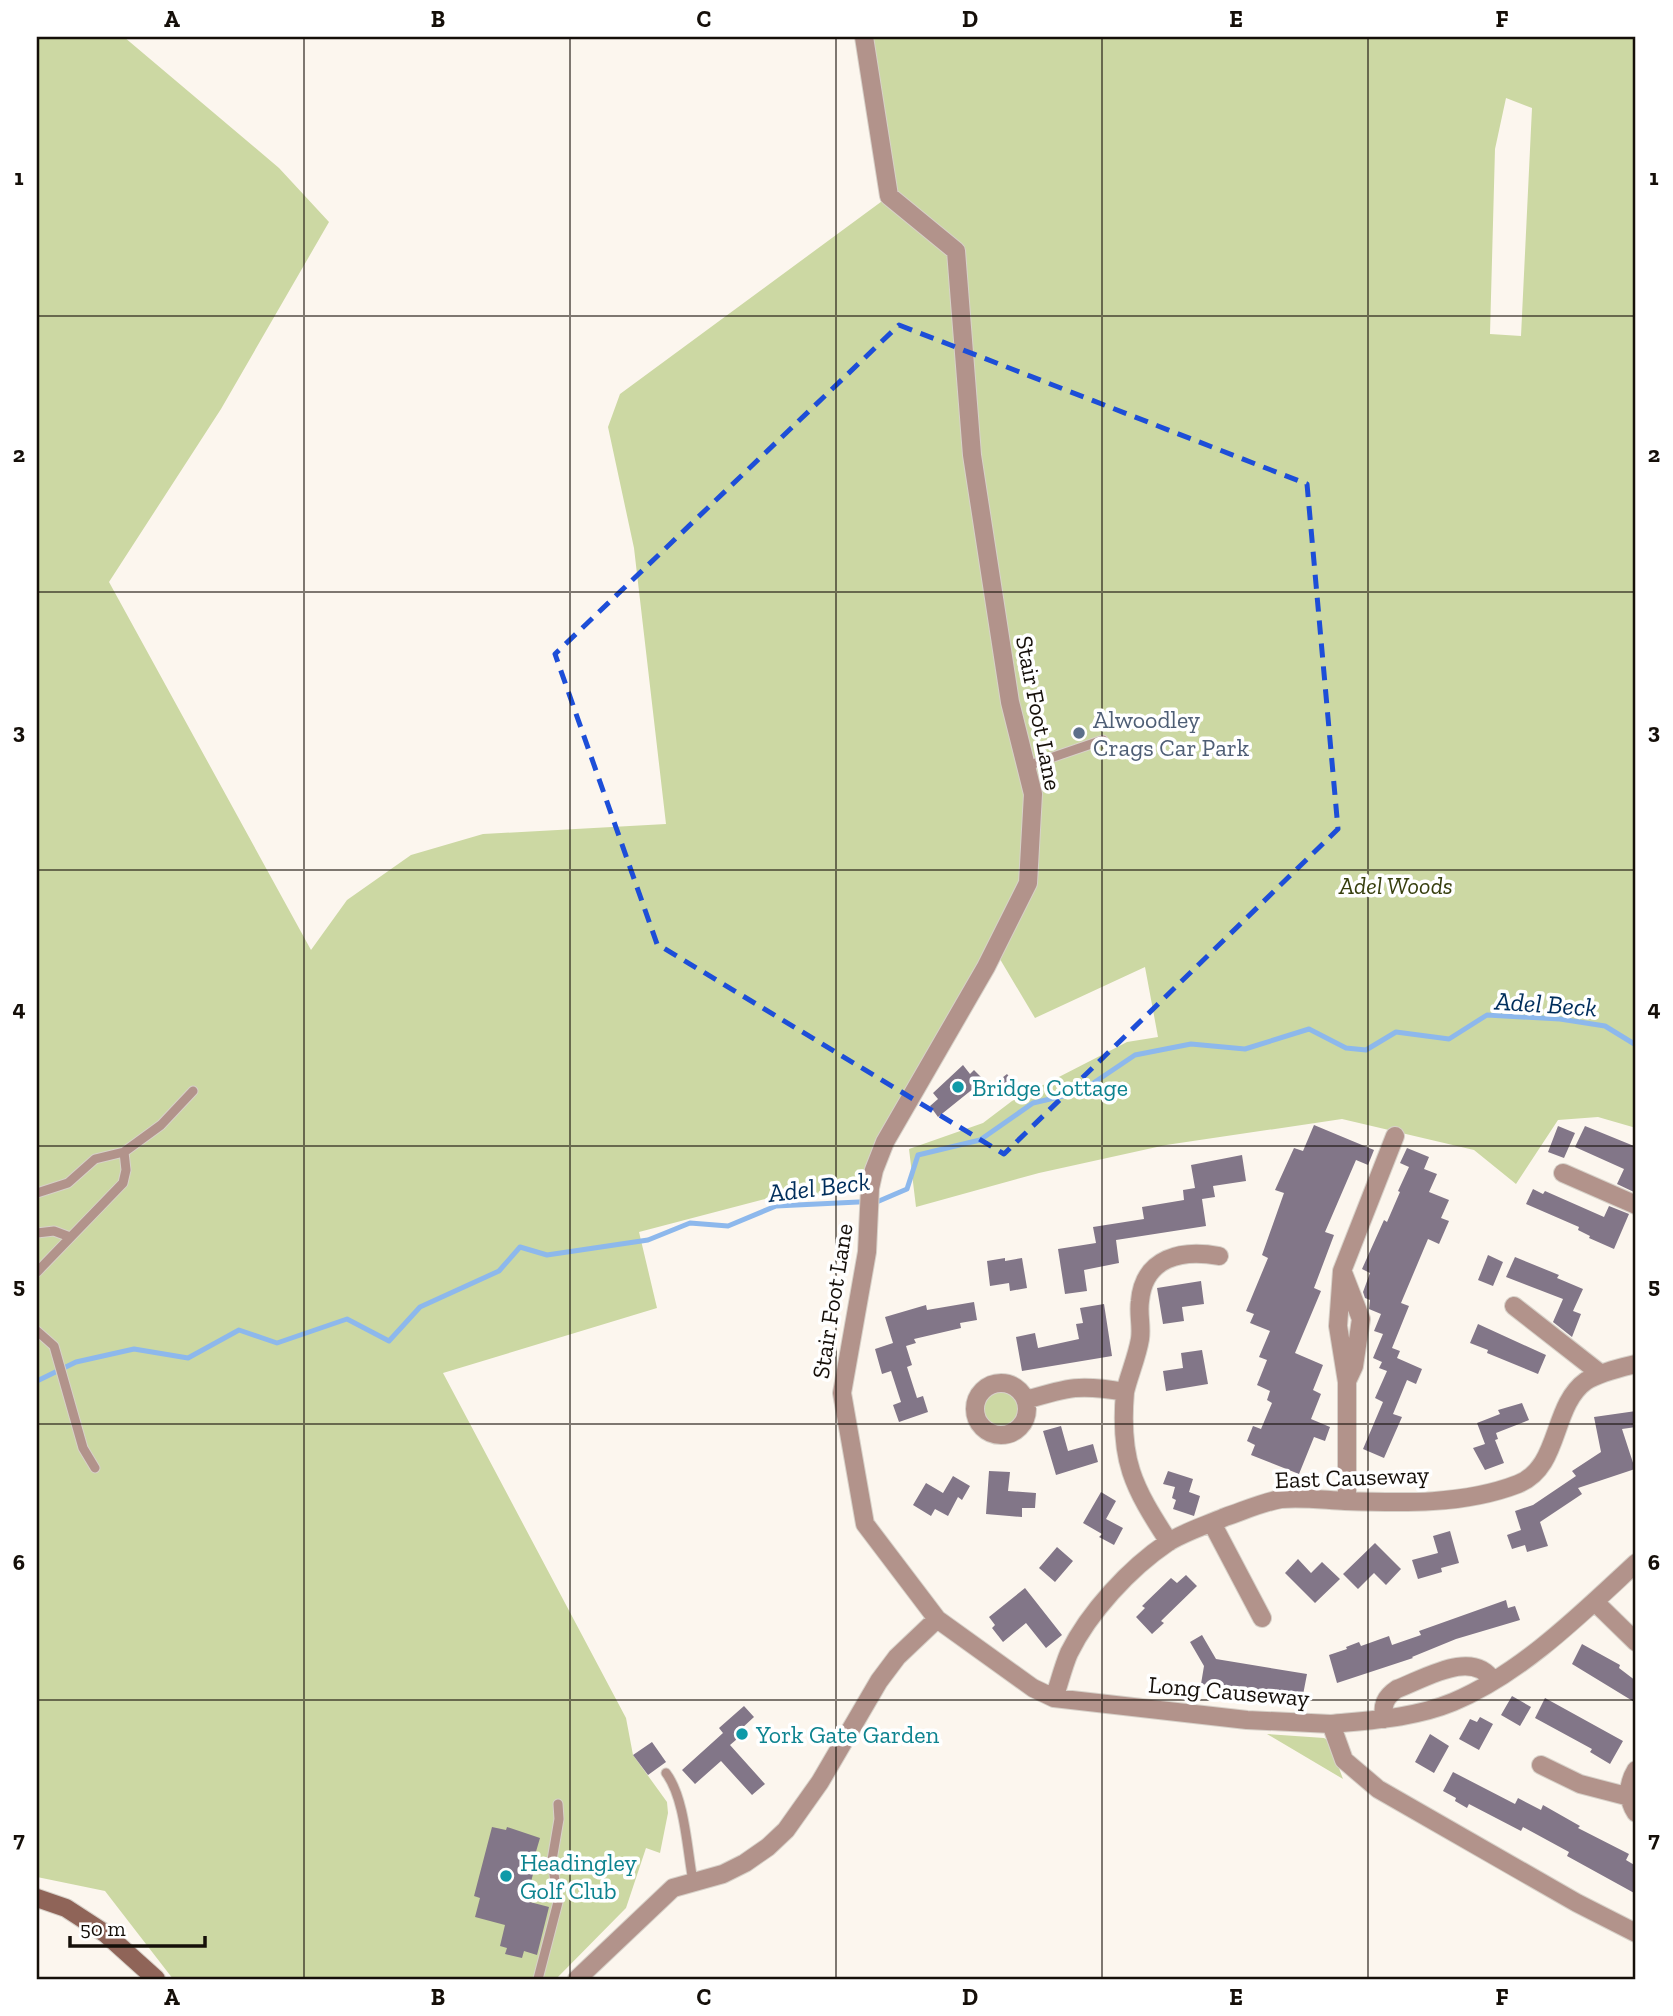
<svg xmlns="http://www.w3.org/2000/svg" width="1673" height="2016" font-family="'Zilla Slab',serif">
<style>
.green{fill:#ccd8a3;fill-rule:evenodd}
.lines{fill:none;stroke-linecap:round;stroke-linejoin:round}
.stream{stroke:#8db8ec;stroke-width:5}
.building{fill:#827688}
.lane-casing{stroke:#d7d1c9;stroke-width:11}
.street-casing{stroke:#d7d1c9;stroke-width:20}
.secondary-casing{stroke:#d7d1c9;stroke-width:20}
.lane{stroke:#b2938b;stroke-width:9}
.street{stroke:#b2938b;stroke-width:18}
.secondary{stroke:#8f6458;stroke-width:18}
.marked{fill:none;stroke:#1d4ed8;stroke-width:5;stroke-dasharray:14 9;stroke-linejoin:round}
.grid{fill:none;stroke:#150f09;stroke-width:2;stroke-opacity:0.55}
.service-dot{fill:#5c6f8a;stroke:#fff;stroke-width:2.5}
.culture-dot{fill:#0f9aa8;stroke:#fff;stroke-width:2.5}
.labels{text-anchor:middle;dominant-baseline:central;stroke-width:7;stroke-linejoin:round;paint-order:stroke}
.street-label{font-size:24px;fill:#150f09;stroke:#fff}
.service-label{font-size:24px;fill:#4e5e75;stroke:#fff;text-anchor:start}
.park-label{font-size:24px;font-style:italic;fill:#373f0e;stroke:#fff}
.culture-label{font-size:24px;fill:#0d838f;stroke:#fff;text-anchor:start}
.water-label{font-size:26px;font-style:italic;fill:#002e5c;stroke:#fff}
.neatline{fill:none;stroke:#150f09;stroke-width:2.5}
.grid-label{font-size:23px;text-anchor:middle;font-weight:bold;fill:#150f09}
</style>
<rect width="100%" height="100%" fill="#fcf6ee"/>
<path class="green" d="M37 37H124L279 168 329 222 221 409 109 582 311 950 347 900 411 855 483 834 666 824 634 548 608 427 620 394 889 196 864 37H1636V1128L1598 1117 1558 1120 1516 1184 1474 1150 1342 1119 1166 1145 1039 1173 916 1207 909 1149 983 1123 1012 1101 1127 1042 1158 1037 1145 967 1035 1018 991 944 885 1126 860 1193 773 1197 639 1232 657 1308 443 1373 626 1718 633 1755 667 1802 668 1813 660 1853 646 1848 626 1908 556 1979H173L105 1891 37 1877ZM1506 98 1532 108 1521 336 1490 334 1495 149Z
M984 1409a17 17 0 1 1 34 0a17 17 0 1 1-34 0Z
M1267 1734 1324 1738 1329 1741 1343 1779Z"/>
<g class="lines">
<path class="stream" d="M37 1381 76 1362 134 1349 188 1358 239 1330 277 1343 347 1319 389 1341 420 1307 499 1271 520 1247 547 1255 648 1240 690 1223 728 1226 776 1206 879 1201 907 1189 918 1155 980 1140 1033 1103 1080 1092 1135 1055 1191 1044 1245 1049 1309 1029 1346 1048 1366 1050 1396 1032 1449 1039 1487 1015 1560 1019 1605 1026 1636 1045"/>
</g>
<path class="building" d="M963 1065 970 1074 974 1070 984 1080 938 1117 930 1106 938 1099 933 1093Z
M1007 1074 1018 1088 1004 1099 993 1085Z
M1314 1125 1374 1150 1368 1165 1356 1160 1325 1232 1334 1235 1314 1288 1321 1291 1295 1353 1323 1365 1313 1390 1321 1394 1311 1419 1330 1427 1325 1441 1314 1437 1299 1474 1251 1455 1255 1445 1247 1441 1253 1426 1261 1429 1272 1403 1267 1400 1270 1391 1257 1385 1267 1360 1259 1357 1270 1331 1250 1323 1254 1314 1246 1311 1268 1258 1262 1255 1284 1193 1275 1190 1294 1148 1303 1151Z
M1558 1126 1575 1133 1564 1158 1548 1152Z
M1585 1126 1634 1146 1636 1141V1193L1617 1184 1624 1169 1575 1147Z
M1407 1148 1429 1157 1424 1169 1437 1174 1429 1192 1449 1200 1441 1218 1449 1221 1439 1244 1428 1239 1401 1303 1409 1306 1392 1348 1400 1351 1397 1358 1422 1369 1416 1384 1407 1380 1393 1414 1402 1417 1384 1458 1363 1449 1383 1402 1375 1398 1387 1371 1379 1368 1382 1362 1373 1358 1383 1334 1374 1331 1381 1314 1369 1309 1370 1300 1365 1298 1363 1292 1370 1273 1362 1269 1384 1220 1387 1222 1400 1192 1398 1191 1409 1167 1400 1163Z
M1242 1155 1246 1181 1213 1186 1215 1197 1202 1199 1206 1226 1116 1240 1119 1263 1084 1270 1087 1291 1065 1294 1058 1249 1096 1243 1093 1227 1144 1219 1142 1207 1184 1200 1183 1190 1195 1188 1191 1165Z
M1533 1189 1543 1194 1545 1191 1604 1217 1609 1206 1629 1214 1614 1249 1589 1238 1590 1236 1578 1230 1579 1227 1526 1204Z
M1488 1255 1503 1262 1493 1286 1478 1280Z
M1515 1257 1559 1275 1557 1278 1583 1289 1573 1311 1581 1314 1572 1337 1553 1322 1563 1299 1506 1277Z
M1005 1258V1261L1022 1258 1027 1288 1010 1291 1009 1283 990 1286 987 1261Z
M1201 1281 1204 1304 1182 1307 1184 1321 1163 1324 1157 1288Z
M974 1302 977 1320 960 1323 961 1328 914 1339 916 1343 906 1346 912 1365 907 1367 917 1398 923 1396 928 1412 899 1422 893 1405 901 1402 891 1371 882 1374 875 1349 893 1343 885 1317 926 1305 927 1310Z
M1104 1304 1112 1356 1022 1371 1016 1337 1035 1333 1038 1348 1079 1339 1076 1324 1083 1323 1080 1308Z
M1478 1324 1546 1355 1538 1374 1487 1353 1488 1350 1470 1343Z
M1202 1350 1208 1384 1166 1391 1163 1371 1183 1368 1181 1353Z
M1522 1403 1529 1420 1496 1433 1498 1439 1495 1440 1504 1463 1485 1470 1473 1448 1485 1444 1477 1423 1500 1414 1498 1410Z
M1636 1411V1427L1622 1429 1635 1469 1578 1488 1582 1494 1540 1522 1548 1546 1527 1552 1525 1545 1512 1549 1507 1535 1521 1530 1515 1511 1533 1505 1576 1476 1572 1471 1601 1452 1594 1417Z
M1061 1426 1068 1451 1093 1444 1098 1462 1056 1475 1043 1431Z
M989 1471 1010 1472 1008 1491 1036 1493 1035 1508H1022V1517L986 1514Z
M1168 1471 1193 1479 1189 1492 1200 1496 1194 1516 1173 1509 1176 1500 1172 1498 1175 1487 1163 1484Z
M953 1476 970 1486 962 1500 958 1497 948 1516 935 1509 931 1516 913 1505 926 1483 943 1493Z
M1101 1492 1116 1501 1106 1519 1123 1528 1114 1545 1099 1537 1102 1534 1083 1523Z
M1450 1531 1459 1563 1441 1568 1442 1572 1418 1579 1412 1560 1438 1553 1433 1536Z
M1375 1543 1401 1569 1386 1585 1374 1573 1358 1589 1343 1574Z
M1057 1547 1073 1561 1055 1582 1039 1568Z
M1298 1559 1311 1573 1322 1562 1340 1579 1315 1603 1285 1573Z
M1186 1575 1197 1586 1161 1621 1164 1623 1152 1634 1136 1617 1145 1608 1142 1606 1171 1578 1177 1583Z
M1025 1588 1062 1635 1046 1648 1026 1623 1003 1642 992 1628 995 1625 989 1617Z
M1506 1600 1508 1608 1515 1606 1520 1620 1456 1639 1412 1657 1413 1658 1337 1683 1329 1655 1347 1649 1346 1647 1359 1642 1361 1646 1389 1636 1392 1645 1421 1635 1419 1631Z
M1202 1635 1216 1659 1307 1674 1302 1700 1201 1684 1204 1666 1190 1642Z
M1582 1644 1620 1665 1619 1668 1636 1681V1703L1572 1664Z
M1512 1696 1531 1707 1520 1726 1501 1715Z
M1545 1698 1623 1741 1610 1764 1590 1752 1592 1749 1535 1718Z
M744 1706 754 1717 741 1729 744 1733 730 1745 765 1784 752 1795 721 1761 695 1784 682 1770 723 1733 719 1728Z
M1480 1717 1493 1724 1479 1750 1459 1739 1470 1719 1477 1722Z
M1430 1734 1449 1746 1434 1773 1415 1762Z
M652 1742 666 1762 648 1775 633 1755Z
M1453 1772 1515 1804 1518 1798 1541 1810 1543 1805 1580 1826 1578 1828 1629 1854 1626 1860 1636 1866V1894L1567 1856 1569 1852 1523 1827 1521 1831 1469 1804 1467 1808 1455 1801 1456 1798 1443 1791Z
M492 1827 506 1830 507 1827 540 1838 535 1855H538L526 1901 549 1907 537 1955 524 1951 522 1958 505 1954 507 1948 500 1946 505 1925 475 1917 480 1898 474 1896Z"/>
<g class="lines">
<defs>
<path id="lane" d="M1027 766 1103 740
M37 1193 68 1183 95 1159 124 1152
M37 1233 54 1231 70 1237
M37 1272 123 1183 126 1170 124 1152 161 1125 193 1091
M37 1331 54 1346 83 1448 95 1468
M666 1773C685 1798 687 1850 693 1881
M538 1979 558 1902 552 1860 559 1819 558 1804"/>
<path id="street" d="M864 37 889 196 956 251 972 455 1010 702 1033 794 1028 883 986 967 885 1142 874 1170 870 1188 867 1252 842 1393 865 1524 937 1619 1033 1688 1054 1698 1247 1720 1331 1724 1344 1760 1378 1789 1577 1903 1636 1933
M1563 1173 1636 1205
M1344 1275 1361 1319 1354 1366 1348 1379
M1514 1306 1601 1374
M975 1409a26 26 0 1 1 52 0a26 26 0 1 1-52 0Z
M1125 1392C1129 1375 1137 1357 1140 1339 1142 1326 1138 1314 1140 1301 1144 1257 1182 1249 1219 1256
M1026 1400C1069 1387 1080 1384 1125 1392 1119 1460 1133 1487 1169 1542
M1347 1501V1382L1338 1326 1342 1271 1395 1136
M1212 1523 1262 1618
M1595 1602 1636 1642
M1054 1698C1059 1684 1063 1667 1069 1653 1089 1612 1130 1568 1167 1543 1184 1532 1207 1525 1225 1517 1243 1511 1263 1502 1281 1499 1302 1497 1324 1500 1345 1501 1402 1503 1464 1505 1518 1484 1561 1467 1551 1406 1586 1381 1601 1372 1620 1368 1636 1364
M1384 1719C1382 1705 1385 1697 1397 1689 1424 1679 1473 1648 1493 1681
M1331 1724C1372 1720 1414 1718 1453 1702 1522 1673 1582 1613 1636 1563
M1541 1765 1580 1784 1630 1797
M1636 1770C1627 1785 1627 1799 1636 1813
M577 1979 673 1888 723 1874 745 1863 768 1847 786 1830 820 1782 879 1681 897 1657 937 1619"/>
<path id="secondary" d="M37 1898 66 1908 106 1934 156 1979"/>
</defs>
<use href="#lane" class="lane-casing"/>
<use href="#street" class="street-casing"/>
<use href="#secondary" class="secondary-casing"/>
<use href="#lane" class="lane"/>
<use href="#street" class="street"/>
<use href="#secondary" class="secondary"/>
</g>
<path class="marked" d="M899 325 1307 484 1338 829 1004 1154 657 944 555 654Z"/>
<path class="grid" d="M304 37V1979M570 37V1979M836 37V1979M1102 37V1979M1368 37V1979M37 316H1636M37 592H1636M37 870H1636M37 1146H1636M37 1424H1636M37 1700H1636"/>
<circle class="service-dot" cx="1079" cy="733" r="7"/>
<g class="culture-dot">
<circle cx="958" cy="1087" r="7"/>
<circle cx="742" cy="1734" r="7"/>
<circle cx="506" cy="1876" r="7"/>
</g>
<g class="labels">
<g class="street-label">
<text transform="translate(1039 713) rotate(79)">Stair Foot Lane</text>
<text transform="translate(832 1301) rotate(-81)">Stair Foot Lane</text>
<text transform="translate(1352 1477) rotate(-2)">East Causeway</text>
<text transform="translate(1229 1691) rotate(5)">Long Causeway</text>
</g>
<g class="service-label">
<text x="1093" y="719">Alwoodley<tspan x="1093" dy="28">Crags Car Park</tspan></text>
</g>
<g class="park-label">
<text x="1396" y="885">Adel Woods</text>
</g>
<g class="culture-label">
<text x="972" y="1087">Bridge Cottage</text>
<text x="756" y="1734">York Gate Garden</text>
<text x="520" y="1862">Headingley<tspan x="520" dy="28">Golf Club</tspan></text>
</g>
<g class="water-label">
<text transform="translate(1546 1004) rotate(4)">Adel Beck</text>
<text transform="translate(819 1187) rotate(-7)">Adel Beck</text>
</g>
</g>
<rect width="1673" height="2016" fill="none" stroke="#ffffff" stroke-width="77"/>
<path d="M70 1936v10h135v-10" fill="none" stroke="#150f09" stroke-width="3.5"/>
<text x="80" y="1936" font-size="21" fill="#150f09" stroke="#ffffff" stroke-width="5" paint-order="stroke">50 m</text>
<rect x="38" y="38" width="1596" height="1940" class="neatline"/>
<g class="grid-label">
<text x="172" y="27">A</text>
<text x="438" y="27">B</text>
<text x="704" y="27">C</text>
<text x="970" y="27">D</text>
<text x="1236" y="27">E</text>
<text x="1502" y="27">F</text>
<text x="19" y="185">1</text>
<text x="1654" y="185">1</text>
<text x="19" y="462">2</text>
<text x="1654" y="462">2</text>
<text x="19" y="739">3</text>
<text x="1654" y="739">3</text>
<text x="19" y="1016">4</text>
<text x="1654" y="1016">4</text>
<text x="19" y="1293">5</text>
<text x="1654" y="1293">5</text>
<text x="19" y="1570">6</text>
<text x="1654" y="1570">6</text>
<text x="19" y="1847">7</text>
<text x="1654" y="1847">7</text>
<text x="172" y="2005">A</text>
<text x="438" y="2005">B</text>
<text x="704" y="2005">C</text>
<text x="970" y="2005">D</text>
<text x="1236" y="2005">E</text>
<text x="1502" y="2005">F</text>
</g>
</svg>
